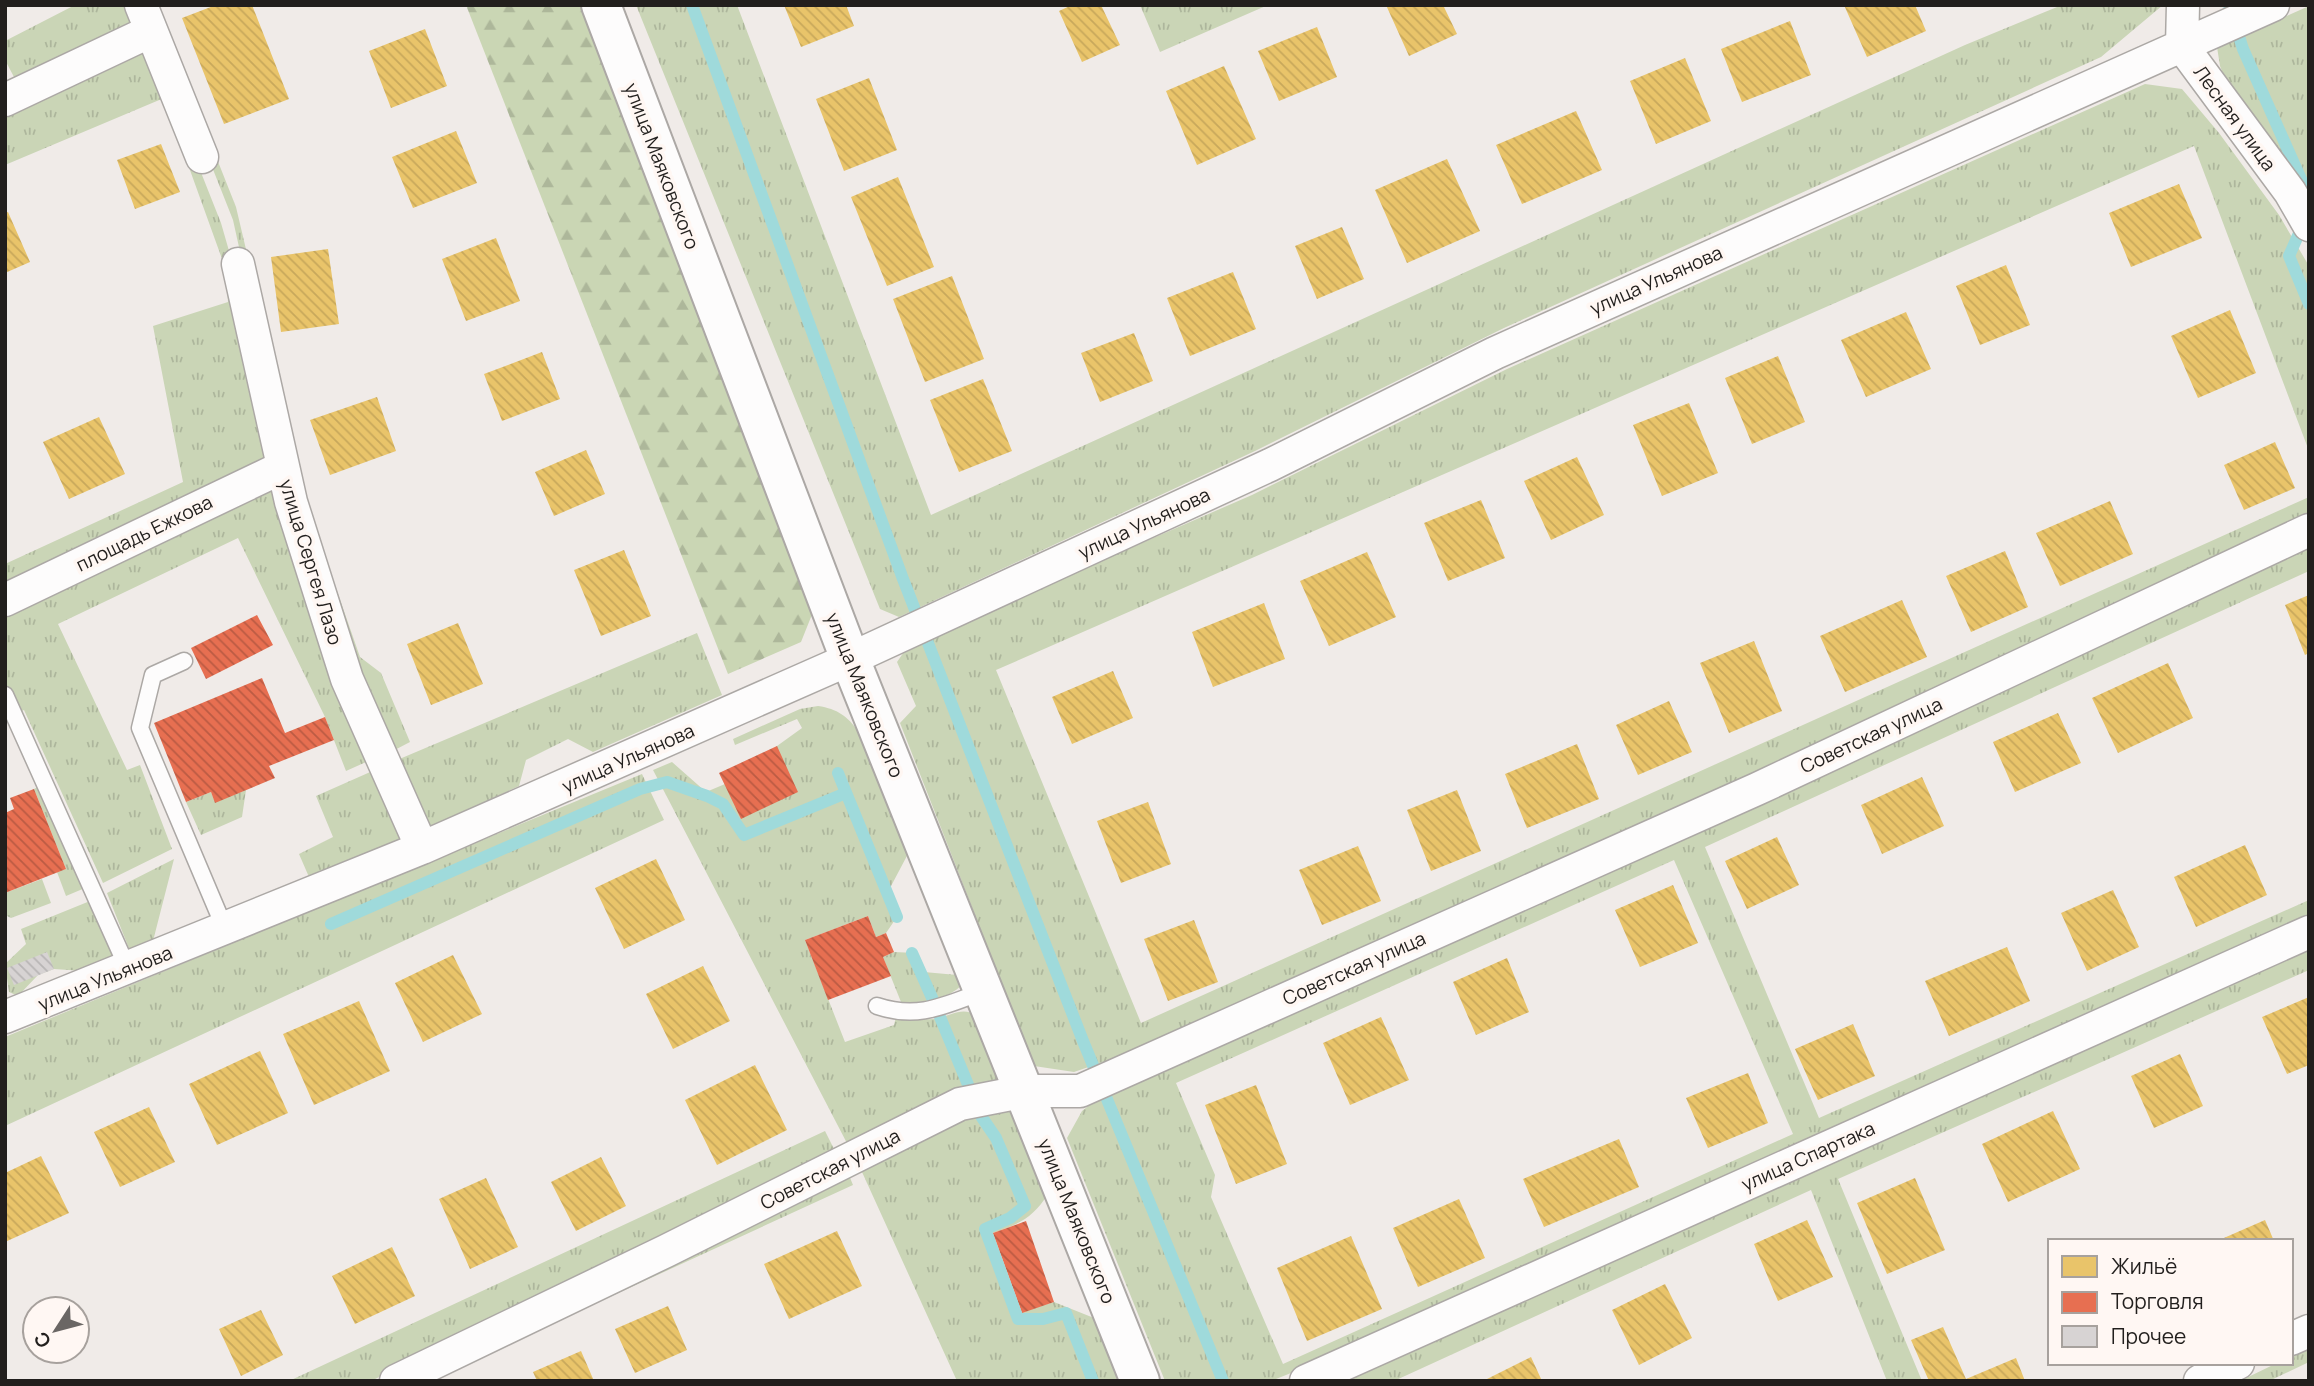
<svg xmlns="http://www.w3.org/2000/svg" width="2314" height="1386" font-family="Manrope,sans-serif">
<style>
.grass{fill:url(#grass-tufts);fill-rule:evenodd}
.forest{fill:url(#forest-firs)}
.homes{fill:url(#homes-back-hatch)}
.shops{fill:url(#shops-back-hatch)}
.lines{fill:none;stroke-linecap:round;stroke-linejoin:round}
.stream{stroke:#9fdadb;stroke-width:12}
.building{fill:url(#building-back-hatch)}
.lane-casing{stroke:#aca8a5;stroke-width:19}
.street-casing{stroke:#aca8a5;stroke-width:35}
.secondary-casing{stroke:#aca8a5;stroke-width:42}
.lane{stroke:#fdfcfc;stroke-width:16}
.street{stroke:#fdfcfc;stroke-width:32}
.secondary{stroke:#fdfcfc;stroke-width:38}
.labels{text-anchor:middle;dominant-baseline:central;stroke-width:7;stroke-linejoin:round;paint-order:stroke}
.street-label{font-size:19px;fill:#221f1d;stroke:#fff7f3}
</style>
<defs>
<pattern id="grass-tufts" width="24" height="20" patternUnits="userSpaceOnUse" patternTransform="scale(1.75)"><rect width="24" height="20" fill="#cad5b6"/><path d="M3 7l-1-3M5 7V3M7 7l1-3M15 17l-1-3M17 17v-4M19 17l1-3" fill="none" stroke="#adb69c"/></pattern>
<pattern id="forest-firs" width="22" height="20" patternUnits="userSpaceOnUse" patternTransform="scale(1.75)"><rect width="22" height="20" fill="#cad6b4"/><path d="M5 1l3.5 6h-7zM16 11l3.5 6h-7z" fill="#adb79a"/></pattern>
<pattern id="homes-back-hatch" width="6" height="6" patternUnits="userSpaceOnUse" patternTransform="scale(1.75)"><rect width="6" height="6" fill="#e9c46a"/><path d="M-1 5l2 2M0 0l6 6M5-1l2 2" fill="none" stroke="#c8a85b"/></pattern>
<pattern id="shops-back-hatch" width="6" height="6" patternUnits="userSpaceOnUse" patternTransform="scale(1.75)"><rect width="6" height="6" fill="#e76f51"/><path d="M-1 5l2 2M0 0l6 6M5-1l2 2" fill="none" stroke="#bb5b43"/></pattern>
<pattern id="building-back-hatch" width="6" height="6" patternUnits="userSpaceOnUse" patternTransform="scale(1.75)"><rect width="6" height="6" fill="#d7d3d3"/><path d="M-1 5l2 2M0 0l6 6M5-1l2 2" fill="none" stroke="#b8b5b5"/></pattern>
</defs>
<rect width="100%" height="100%" fill="#f0ebe8"/>
<path class="grass" d="M75 5H131L141 30 5 93V81L14 77 5 60V41Z
M148 5H156L236 207 305 499 360 657 381 673 410 742 387 754 351 674 295 500 233 220Z
M636 5H737L931 515 1965 45 2062 5H2163L2101 57 1504 328 1255 451 899 617 880 609Z
M1140 5H1268L1160 52Z
M2309 6V203L2228 86 2220 66 2217 47Z
M149 41 221 223 375 758 346 771 325 717 238 538 58 624 127 770 140 765 172 849 103 883 24 710 5 718V564L183 482 153 326 228 302 226 270 164 98 5 165V109Z
M2145 84 2182 89 2219 133 2279 215 2309 266V451L2194 146 996 670 1141 1023 2309 497V512L1675 810 1109 1060 1074 1072 1034 1066 900 723 916 706 897 662 906 649 942 630 1252 495 1507 369Z
M2309 547V571L1705 847 1819 1118 2309 900V917L1306 1367 1271 1381H1165L1067 1138 1082 1111 1113 1086ZM1674 860 1793 1134 1283 1364 1211 1197 1215 1175 1176 1083Z
M697 633 722 695 593 752 568 739 526 760 519 786 424 830 390 763Z
M818 706C838 709 847 716 859 732L909 852 890 888 899 914 886 933 876 937 868 916 805 940 845 1042 894 1025 896 1017C908 1018 921 1020 932 1019 949 1018 961 1005 977 1016L1001 1079 850 1149 653 770 672 762 706 792 725 784 741 818 777 746 802 728 797 719 735 745 733 739 800 709Z
M377 769 405 837 309 877 299 854 333 837 316 796Z
M642 774 664 820 5 1126V1037Z
M41 785 85 888 66 896 57 872 66 869 34 789Z
M246 790 242 817 201 835 186 802 211 792 215 802Z
M174 859 153 941 130 951 107 893Z
M42 879 51 903 11 918 5 915V893Z
M90 901 114 958 83 971 54 969 38 975 18 996 9 992 5 964 26 944 21 929Z
M2309 950V970L1838 1179 1922 1381H1887L1811 1190 1394 1381H1346Z
M894 952 916 953 924 972 957 975 962 985C945 1001 923 1003 901 1002L883 957Z
M1012 1106 1048 1194C1033 1218 1019 1224 993 1233L1021 1312 1054 1302 1094 1318 1120 1381H957L857 1161 962 1110Z
M825 1131 837 1155 371 1381H289Z
M846 1168 853 1185 427 1381Z
M2309 1349V1362L2269 1381H2240L2277 1363H2291V1357Z"/>
<path class="forest" d="M466 5H587L813 612 801 642 728 674Z"/>
<path class="homes" d="M216 5H252L289 99 224 124 182 18Z
M784 5H846L854 26 801 47Z
M1072 5H1101L1120 45 1082 62 1059 11Z
M1386 5H1443L1457 34 1409 56Z
M1844 5H1915L1926 31 1867 57Z
M1790 21 1811 75 1742 102 1721 49Z
M1317 27 1337 77 1279 101 1258 51Z
M425 29 447 86 391 108 369 51Z
M1685 58 1711 121 1656 144 1630 81Z
M1224 66 1256 139 1197 165 1166 91Z
M869 78 897 150 844 171 816 99Z
M1576 111 1602 170 1522 204 1496 145Z
M456 131 477 183 413 208 392 157Z
M161 144 180 192 135 209 117 160Z
M1447 159 1480 231 1407 263 1375 190Z
M898 177 934 267 887 286 851 197Z
M2179 184 2202 238 2131 267 2109 213Z
M8 212 30 262 5 273V213Z
M1342 227 1364 279 1317 299 1295 246Z
M496 238 520 301 466 321 442 259Z
M328 249 339 324 281 332 271 257Z
M2006 265 2030 325 1980 345 1956 286Z
M1233 272 1256 329 1190 356 1167 298Z
M952 276 984 359 925 382 893 299Z
M2230 310 2256 373 2198 398 2171 336Z
M1906 312 1931 369 1866 397 1841 340Z
M1134 333 1153 381 1100 402 1081 353Z
M542 352 560 399 502 421 484 374Z
M1778 356 1805 422 1752 444 1725 378Z
M983 379 1012 451 959 472 930 400Z
M377 397 396 451 330 475 310 420Z
M1689 403 1718 473 1662 496 1633 425Z
M99 417 125 474 69 499 43 442Z
M2275 442 2295 488 2244 510 2224 465Z
M586 450 605 494 554 516 535 472Z
M1577 457 1604 515 1551 540 1524 481Z
M1481 500 1505 558 1448 581 1424 523Z
M2110 501 2133 554 2060 586 2036 533Z
M624 550 651 616 601 636 574 570Z
M2005 551 2028 607 1971 632 1946 576Z
M1367 552 1396 617 1329 646 1300 581Z
M2309 595V653L2305 655 2285 605Z
M1902 600 1927 657 1845 692 1820 636Z
M1264 603 1285 659 1213 687 1192 632Z
M458 623 483 684 431 705 407 644Z
M1754 641 1782 711 1729 733 1700 663Z
M2168 663 2193 718 2118 753 2092 698Z
M1113 671 1133 718 1072 744 1052 697Z
M1669 701 1692 752 1638 775 1616 725Z
M2058 713 2081 763 2015 792 1993 742Z
M1577 744 1599 799 1527 828 1505 774Z
M1922 777 1944 826 1882 854 1861 805Z
M1457 790 1481 851 1431 871 1407 810Z
M1148 802 1171 864 1121 883 1097 821Z
M1777 837 1799 885 1747 909 1725 861Z
M2245 845 2267 895 2196 927 2174 877Z
M1358 846 1381 901 1322 925 1299 870Z
M656 859 685 920 624 949 595 888Z
M1673 885 1698 943 1640 967 1615 910Z
M2113 890 2139 947 2087 971 2061 913Z
M1194 920 1218 982 1168 1001 1144 939Z
M2007 947 2030 1001 1949 1036 1925 981Z
M453 955 482 1014 423 1042 395 983Z
M1507 958 1529 1012 1476 1035 1453 982Z
M703 966 730 1021 673 1049 646 994Z
M2309 997V1065L2287 1074 2262 1017Z
M359 1001 390 1071 314 1105 283 1034Z
M1381 1017 1409 1080 1350 1105 1323 1043Z
M1853 1024 1875 1076 1818 1100 1795 1049Z
M260 1051 288 1113 217 1145 189 1084Z
M2180 1054 2203 1106 2154 1128 2131 1076Z
M755 1065 787 1130 717 1165 685 1100Z
M1748 1073 1768 1123 1708 1148 1686 1098Z
M1256 1085 1287 1164 1236 1184 1205 1105Z
M149 1107 175 1162 120 1187 94 1132Z
M2053 1111 2080 1169 2008 1202 1982 1144Z
M1619 1139 1639 1187 1544 1227 1523 1179Z
M41 1156 69 1213 5 1242V1173Z
M601 1157 626 1206 576 1231 551 1182Z
M486 1178 518 1247 470 1269 439 1199Z
M1915 1178 1945 1250 1887 1274 1857 1203Z
M1459 1199 1485 1258 1418 1287 1393 1228Z
M1807 1220 1833 1277 1778 1301 1754 1244Z
M2265 1220 2274 1241H2217Z
M837 1231 862 1286 789 1319 764 1264Z
M1351 1236 1382 1309 1307 1341 1277 1268Z
M392 1247 415 1296 355 1324 332 1276Z
M1665 1284 1692 1338 1639 1365 1612 1310Z
M668 1306 687 1350 635 1373 615 1329Z
M261 1310 283 1355 241 1376 219 1329Z
M1943 1327 1966 1379 2016 1358 2025 1381H1929L1911 1340Z
M581 1351 594 1381H537L533 1372Z
M1531 1357 1542 1381H1483Z"/>
<path class="shops" d="M257 615 273 645 206 679 191 648Z
M262 678 285 733 325 717 334 740 269 766 275 778 215 803 211 792 186 802 154 723Z
M777 746 798 792 741 819 719 773Z
M34 789 66 869 5 893V813L14 809 10 798Z
M868 916 876 937 886 933 894 952 883 957 891 976 828 1000 805 940Z
M1026 1221 1054 1302 1022 1313 993 1233Z"/>
<g class="lines">
<path class="stream" d="M692 5 903 579 1083 1041 1223 1381
M2229 5 2243 49 2308 195
M2304 222 2289 256 2309 304
M838 773 897 917
M331 924 640 789 667 782 707 796 723 804 744 835 846 793
M912 953 933 1000
M940 1017 981 1116 996 1138 1025 1206 1010 1218 985 1229 1018 1319H1043L1066 1313 1093 1381"/>
</g>
<path class="building" d="M47 952 54 969 14 985 7 968Z"/>
<g class="lines">
<defs>
<path id="lane" d="M184 661 153 675 140 728 225 929
M5 695 128 969
M877 1006C919 1020 945 1005 984 991"/>
<path id="street" d="M141 5 202 157
M2183 5 2182 46 2290 192 2309 225
M5 100 151 31
M238 264 291 502 347 679 422 848
M5 600 283 467
M5 1017 422 848 850 659 1270 465 1495 353 2273 5
M2291 1339 2309 1331
M396 1381 666 1251 960 1104 1026 1091H1080L1757 789 2309 530
M1306 1381 2309 932
M2200 1381 2238 1363"/>
<path id="secondary" d="M601 5 850 659 1140 1381"/>
</defs>
<use href="#lane" class="lane-casing"/>
<use href="#street" class="street-casing"/>
<use href="#secondary" class="secondary-casing"/>
<use href="#lane" class="lane"/>
<use href="#street" class="street"/>
<use href="#secondary" class="secondary"/>
</g>
<g class="labels">
<g class="street-label">
<text transform="translate(2235 118) rotate(54)">Лесная улица</text>
<text transform="translate(662 166) rotate(69)">улица Маяковского</text>
<text transform="translate(1656 280) rotate(-24)">улица Ульянова</text>
<text transform="translate(1144 523) rotate(-25)">улица Ульянова</text>
<text transform="translate(144 533) rotate(-26)">площадь Ежкова</text>
<text transform="translate(311 562) rotate(73)">улица Сергея Лазо</text>
<text transform="translate(865 695) rotate(68)">улица Маяковского</text>
<text transform="translate(1871 735) rotate(-25)">Советская улица</text>
<text transform="translate(628 758) rotate(-24)">улица Ульянова</text>
<text transform="translate(1354 968) rotate(-24)">Советская улица</text>
<text transform="translate(105 978) rotate(-22)">улица Ульянова</text>
<text transform="translate(1808 1156) rotate(-24)">улица Спартака</text>
<text transform="translate(830 1169) rotate(-27)">Советская улица</text>
<text transform="translate(1077 1221) rotate(68)">улица Маяковского</text>
</g>
</g>
<rect width="2314" height="1386" fill="none" stroke="#221f1d" stroke-width="14"/>
<rect x="2048" y="1239" width="245" height="126" fill="#fff7f3" stroke="#a7a19d" stroke-width="2"/>
<rect x="2062" y="1256" width="35" height="21" fill="#e9c46a" stroke="#a7a19d" stroke-width="2"/>
<text x="2111" y="1274" font-size="21" fill="#221f1d">Жильё</text>
<rect x="2062" y="1292" width="35" height="21" fill="#e76f51" stroke="#a7a19d" stroke-width="2"/>
<text x="2111" y="1309" font-size="21" fill="#221f1d">Торговля</text>
<rect x="2062" y="1326" width="35" height="21" fill="#d7d3d3" stroke="#a7a19d" stroke-width="2"/>
<text x="2111" y="1344" font-size="21" fill="#221f1d">Прочее</text>
<g transform="translate(56 1330) rotate(234)"><circle r="33" fill="#fff7f3" stroke="#a7a19d" stroke-width="2"/>
<path d="M0-5L12 26L0 18L-12 26Z" fill="#6a6664"/>
<text y="-10" font-size="19" font-weight="bold" text-anchor="middle" fill="#221f1d">С</text>
</g>
</svg>
